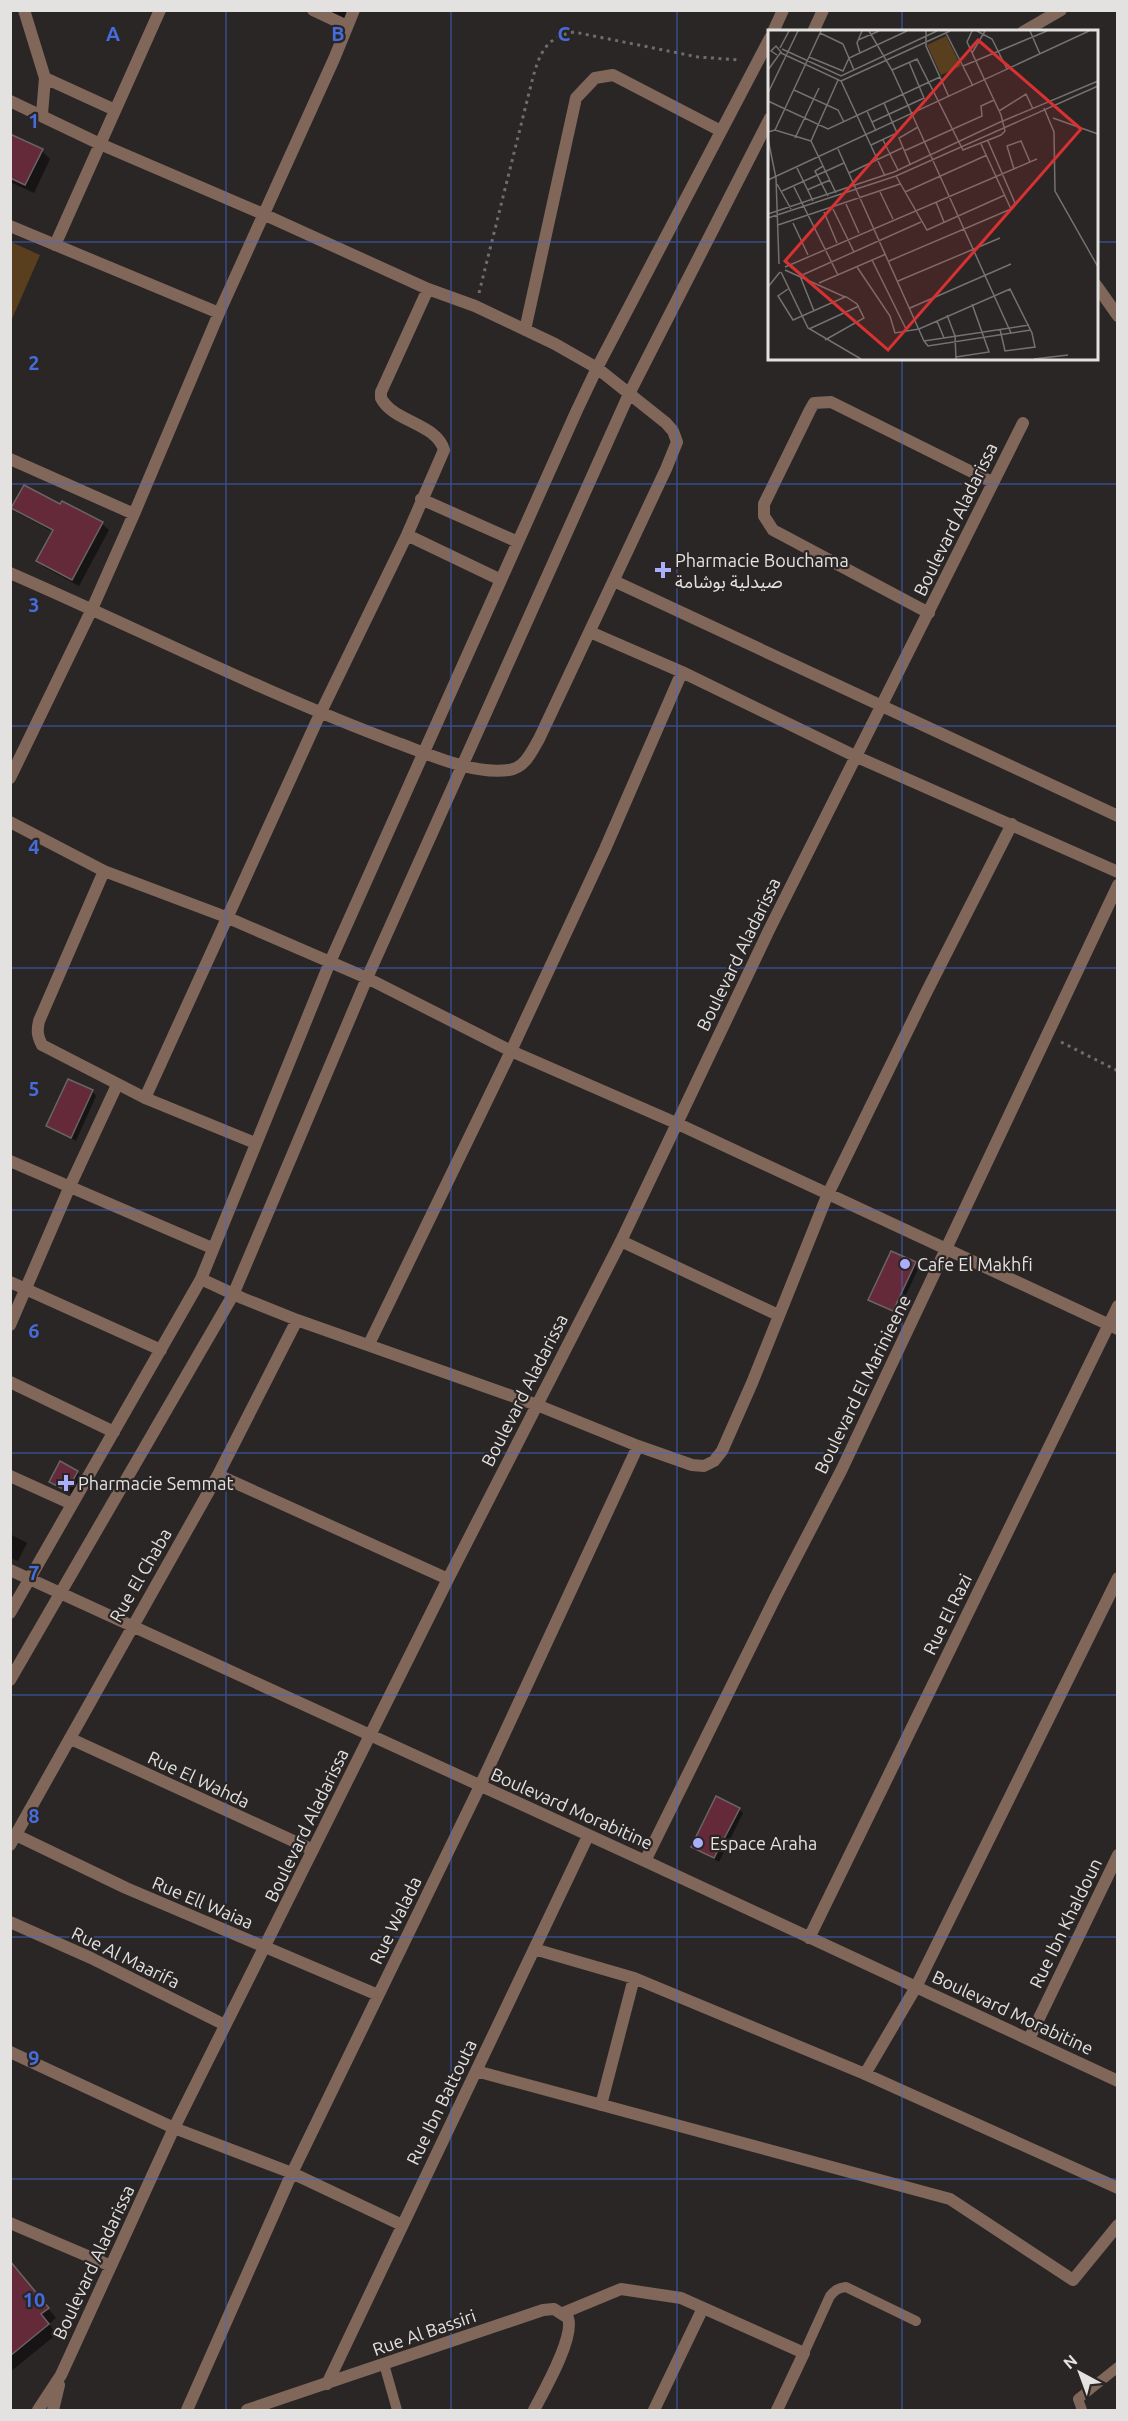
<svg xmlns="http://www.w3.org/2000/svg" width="1128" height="2421" font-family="Ubuntu,'Noto Sans Arabic',sans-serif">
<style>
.green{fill:#593f1d}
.shadow{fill:#0007}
.building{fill:#652a39;stroke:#696465;stroke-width:1.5}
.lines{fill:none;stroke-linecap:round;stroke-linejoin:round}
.path{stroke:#706c6c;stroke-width:3;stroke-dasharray:3 4.5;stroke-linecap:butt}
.service{stroke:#81675a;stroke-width:10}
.pedestrian{stroke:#81675a;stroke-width:12}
.minor{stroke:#81675a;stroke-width:12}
.grid{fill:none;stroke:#456cda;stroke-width:1.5;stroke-opacity:0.55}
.poi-dot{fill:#abaffb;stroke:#2a2626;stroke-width:2}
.labels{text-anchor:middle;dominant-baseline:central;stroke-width:4.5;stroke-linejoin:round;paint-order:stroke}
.street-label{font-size:18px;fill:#e4e2e1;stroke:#2a2626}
.poi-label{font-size:18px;fill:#e4e2e1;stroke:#2a2626;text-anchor:start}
.inset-road{fill:none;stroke:#747171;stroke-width:1.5}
.view{fill:#d73131;fill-opacity:0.15;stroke:#d73131;stroke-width:3}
.inset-edge{fill:none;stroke:#e4e2e1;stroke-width:3}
.grid-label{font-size:20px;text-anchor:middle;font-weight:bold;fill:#456cda;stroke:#2a2626;stroke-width:4.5;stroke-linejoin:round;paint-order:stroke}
</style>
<rect width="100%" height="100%" fill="#2a2626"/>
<path class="green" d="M11 242 40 255 11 321Z"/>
<path class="shadow" d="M305 10H366L357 13 352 23 315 15Z
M10 136 42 151 50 159 34 193 10 182Z
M62 503 102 524 109 530 79 586 44 567 38 561 53 532 20 514 13 507 60 506Z
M92 1091 96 1096 76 1141 48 1126Z
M915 1263 919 1267 897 1314 870 1299Z
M77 1472 81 1476 72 1494 51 1481Z
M10 1534 27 1543 18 1561 10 1558Z
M739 1809 743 1813 719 1862 693 1847Z
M10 2261 56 2318 49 2324 57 2334 10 2372Z"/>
<path class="building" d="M10 134 43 149 25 185 10 178Z
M24 485 60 504 62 501 103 522 72 580 36 561 53 530 11 508Z
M68 1079 93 1090 71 1138 46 1126Z
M891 1251 916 1262 893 1311 868 1300Z
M60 1461 78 1471 67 1491 49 1482Z
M716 1796 740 1808 714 1858 691 1847Z
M10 2261 49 2308 41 2314 49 2324 10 2356Z"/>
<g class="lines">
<path class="path" d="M479 293 532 81C539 55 545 37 574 32L698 57 741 60
M1061 1042 1118 1071"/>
<path class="service" d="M804 2353 830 2296C835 2290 838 2288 846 2287L916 2321
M384 2364 397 2410
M1082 2410 1078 2399 1118 2367"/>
<path class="pedestrian" d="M916 1987 1118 1578"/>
<path class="minor" d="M24 10 45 78 42 114
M313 10 347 26
M773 32 783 10
M813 32 823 10
M1023 32 1061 10
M45 78 115 110
M10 101 100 144 263 214 428 289 475 306 555 344 597 368 666 423 673 431 677 442 666 469 539 739C532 751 525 768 509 770 473 775 428 754 395 742 264 693 139 629 10 573
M10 226 219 313
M55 245 160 10
M1096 285 1118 316
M525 330 576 98 595 78 613 75 721 131
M10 459 134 514
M421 499 518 542
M407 535 501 580
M614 581 1118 816
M929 613 773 530 764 516V504L810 410 814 403 831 402 992 482
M590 632 682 672 857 757 1118 872
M10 778 92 609 134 514 219 313 334 59 354 10
M10 822 104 871 226 917 367 978 511 1051 676 1123 1118 1329
M104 871 39 1021C37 1030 37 1036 42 1045L145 1098 255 1143
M145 1098 320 714 407 535 444 450C436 423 393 422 381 398V392L428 289
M10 1161 212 1248
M621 1241 778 1315
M201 1279 242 1298 297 1320 537 1405 638 1446 692 1465 704 1466 714 1461 722 1451 752 1383 827 1196 927 991 1012 824
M10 1282 161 1350
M10 1325 70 1186 117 1085
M369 1344 511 1051 605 849 682 672
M10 1382 114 1432
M218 1475 448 1579
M10 1476 72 1504
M10 1570 645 1861 1118 2081
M10 1613 201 1279 330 962 577 410 597 368 770 38
M10 1680 233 1295 367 978 629 394 770 118
M71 1739 313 1850
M16 1835 126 1888 378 1995
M10 1845 218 1475 297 1320
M645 1861 776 1596 841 1471 1118 885
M10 1922 91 1958 225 2025
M809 1938 1118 1306
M534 1949 634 1978 865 2074 1118 2188
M1029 2039 1118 1855
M10 2052 174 2128 292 2173 402 2225
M476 2071 950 2199 1073 2280 1118 2225
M865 2074 916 1987
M601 2105 634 1978
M10 2223 111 2266
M563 2313 621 2289 681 2298 804 2353 777 2410
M327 2384 588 1836
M38 2410 61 2375 174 2128 448 1579 621 1241 769 930 1023 423
M53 2410 59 2385
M187 2410 292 2173 480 1786 638 1446
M247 2410 543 2310 554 2309 568 2318C575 2337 544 2391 534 2410
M654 2410 703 2308"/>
</g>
<path class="grid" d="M226 10V2410M451 10V2410M677 10V2410M902 10V32M10 242H770M1096 242H1118M902 358V2410M10 484H1118M10 726H1118M10 968H1118M10 1210H1118M10 1453H1118M10 1695H1118M10 1937H1118M10 2179H1118"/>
<g class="poi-dot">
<path d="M660 561h6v6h6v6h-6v6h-6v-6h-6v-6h6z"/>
<circle cx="905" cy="1264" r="6"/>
<path d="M63 1474h6v6h6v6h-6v6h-6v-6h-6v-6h6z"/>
<circle cx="698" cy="1843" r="6"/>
</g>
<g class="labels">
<g class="street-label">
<text transform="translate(955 519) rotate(-64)">Boulevard Aladarissa</text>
<text transform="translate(738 954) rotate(-64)">Boulevard Aladarissa</text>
<text transform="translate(862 1384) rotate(-64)">Boulevard El Marinieene</text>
<text transform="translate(524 1390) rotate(-63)">Boulevard Aladarissa</text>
<text transform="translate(140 1575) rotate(-60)">Rue El Chaba</text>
<text transform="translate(947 1614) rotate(-64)">Rue El Razi</text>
<text transform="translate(199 1779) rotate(25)">Rue El Wahda</text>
<text transform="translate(572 1808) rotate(24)">Boulevard Morabitine</text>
<text transform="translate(306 1825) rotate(-64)">Boulevard Aladarissa</text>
<text transform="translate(203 1902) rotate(23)">Rue Ell Waiaa</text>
<text transform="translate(395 1920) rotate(-64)">Rue Walada</text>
<text transform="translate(1065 1923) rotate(-64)">Rue Ibn Khaldoun</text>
<text transform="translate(126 1957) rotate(26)">Rue Al Maarifa</text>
<text transform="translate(1013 2012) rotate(25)">Boulevard Morabitine</text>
<text transform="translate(441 2102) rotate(-64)">Rue Ibn Battouta</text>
<text transform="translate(93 2262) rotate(-65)">Boulevard Aladarissa</text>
<text transform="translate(424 2332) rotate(-19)">Rue Al Bassiri</text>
</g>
<g class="poi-label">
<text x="675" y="560">Pharmacie Bouchama<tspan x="675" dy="21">صيدلية بوشامة</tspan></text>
<text x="917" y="1264">Cafe El Makhfi</text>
<text x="78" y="1483">Pharmacie Semmat</text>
<text x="710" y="1843">Espace Araha</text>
</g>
</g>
<g transform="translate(768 30)">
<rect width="330" height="330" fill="#2a2626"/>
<path d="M178 6 193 36 173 45 159 15Z" fill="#593f1d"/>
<path class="inset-road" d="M101 1 124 40 243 303M158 1V16L181 67M209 1 224 9 239 39M262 1 272 24M52 3 75 14M178 3 205 56M90 10 111 1M75 14 86 40M12 18 21 1M14 19 73 46 169 1M13 23 73 51 117 146M92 23 89 13 94 1M204 23 217 1M41 27 75 41 81 28 139 1M195 36 279 1M0 40 13 22 8 16 3 21 9 25M124 40 149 29 195 120 233 105 237 101 233 85 199 12 204 1M73 51 182 1M26 60 70 80 76 92M0 63 30 1M0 71 60 99 172 47M276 78 286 102 287 161 330 237M99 81 108 101M231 81 258 64 265 79M285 88 330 104M104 92 156 68 141 32M7 100 53 1M0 102 7 100 43 111M27 108 51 58M0 109 8 148 11 234M115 110 130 140M213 114 243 179 247 173 220 111M103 115 129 103 116 73M70 119 156 311M136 121 214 86 213 76 226 70M142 134 131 108 150 97M55 136 47 141 60 166M29 138 45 171M246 139 239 116 253 111 262 132M81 143 134 118M128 146 159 200 237 165M0 150 321 1M9 154 23 179M26 157 70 245M39 160 62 150M14 161 76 133M112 162 125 189M137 162 219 125M68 163 43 111 70 50M168 172 176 192M78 174 91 203M65 179 86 222M56 182 69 213M0 184 126 142 230 93 330 51M0 188 128 146 330 56M25 193 40 225M10 195 132 154M104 230 139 301M121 231 243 179M17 237 269 129M89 237 122 286 127 303 151 299 242 259 264 303 267 317 237 321 232 299M17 240 77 267 25 290 10 266 20 259M13 242 40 298 93 329M130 251 232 208M51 253 118 224M0 257 12 242M142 278 243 234M46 281 32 246 153 192M179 285 187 306 188 329M169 291 176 308M41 299 91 276M57 310 96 288 89 274 77 266M156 311 160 316 263 300M156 311 261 295M188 327 221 322 204 274M266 329 300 325"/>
<path class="view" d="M210 10 313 99 120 320 17 231Z"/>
<rect width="330" height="330" class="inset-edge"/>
</g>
<g class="grid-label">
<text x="113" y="41">A</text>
<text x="338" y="41">B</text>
<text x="564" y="41">C</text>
<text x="34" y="128">1</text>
<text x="34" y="370">2</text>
<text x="34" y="612">3</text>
<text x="34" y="854">4</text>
<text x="34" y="1096">5</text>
<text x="34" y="1338">6</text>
<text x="34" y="1580">7</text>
<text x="34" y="1823">8</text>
<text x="34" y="2065">9</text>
<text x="34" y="2307">10</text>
</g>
<rect width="1128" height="2421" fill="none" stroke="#e4e2e1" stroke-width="24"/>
<g transform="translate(1080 2373) rotate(319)" stroke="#2a2626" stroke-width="4.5" paint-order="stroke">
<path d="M0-4.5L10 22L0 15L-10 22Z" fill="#e4e2e1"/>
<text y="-9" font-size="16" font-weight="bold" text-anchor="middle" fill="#e4e2e1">N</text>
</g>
</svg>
